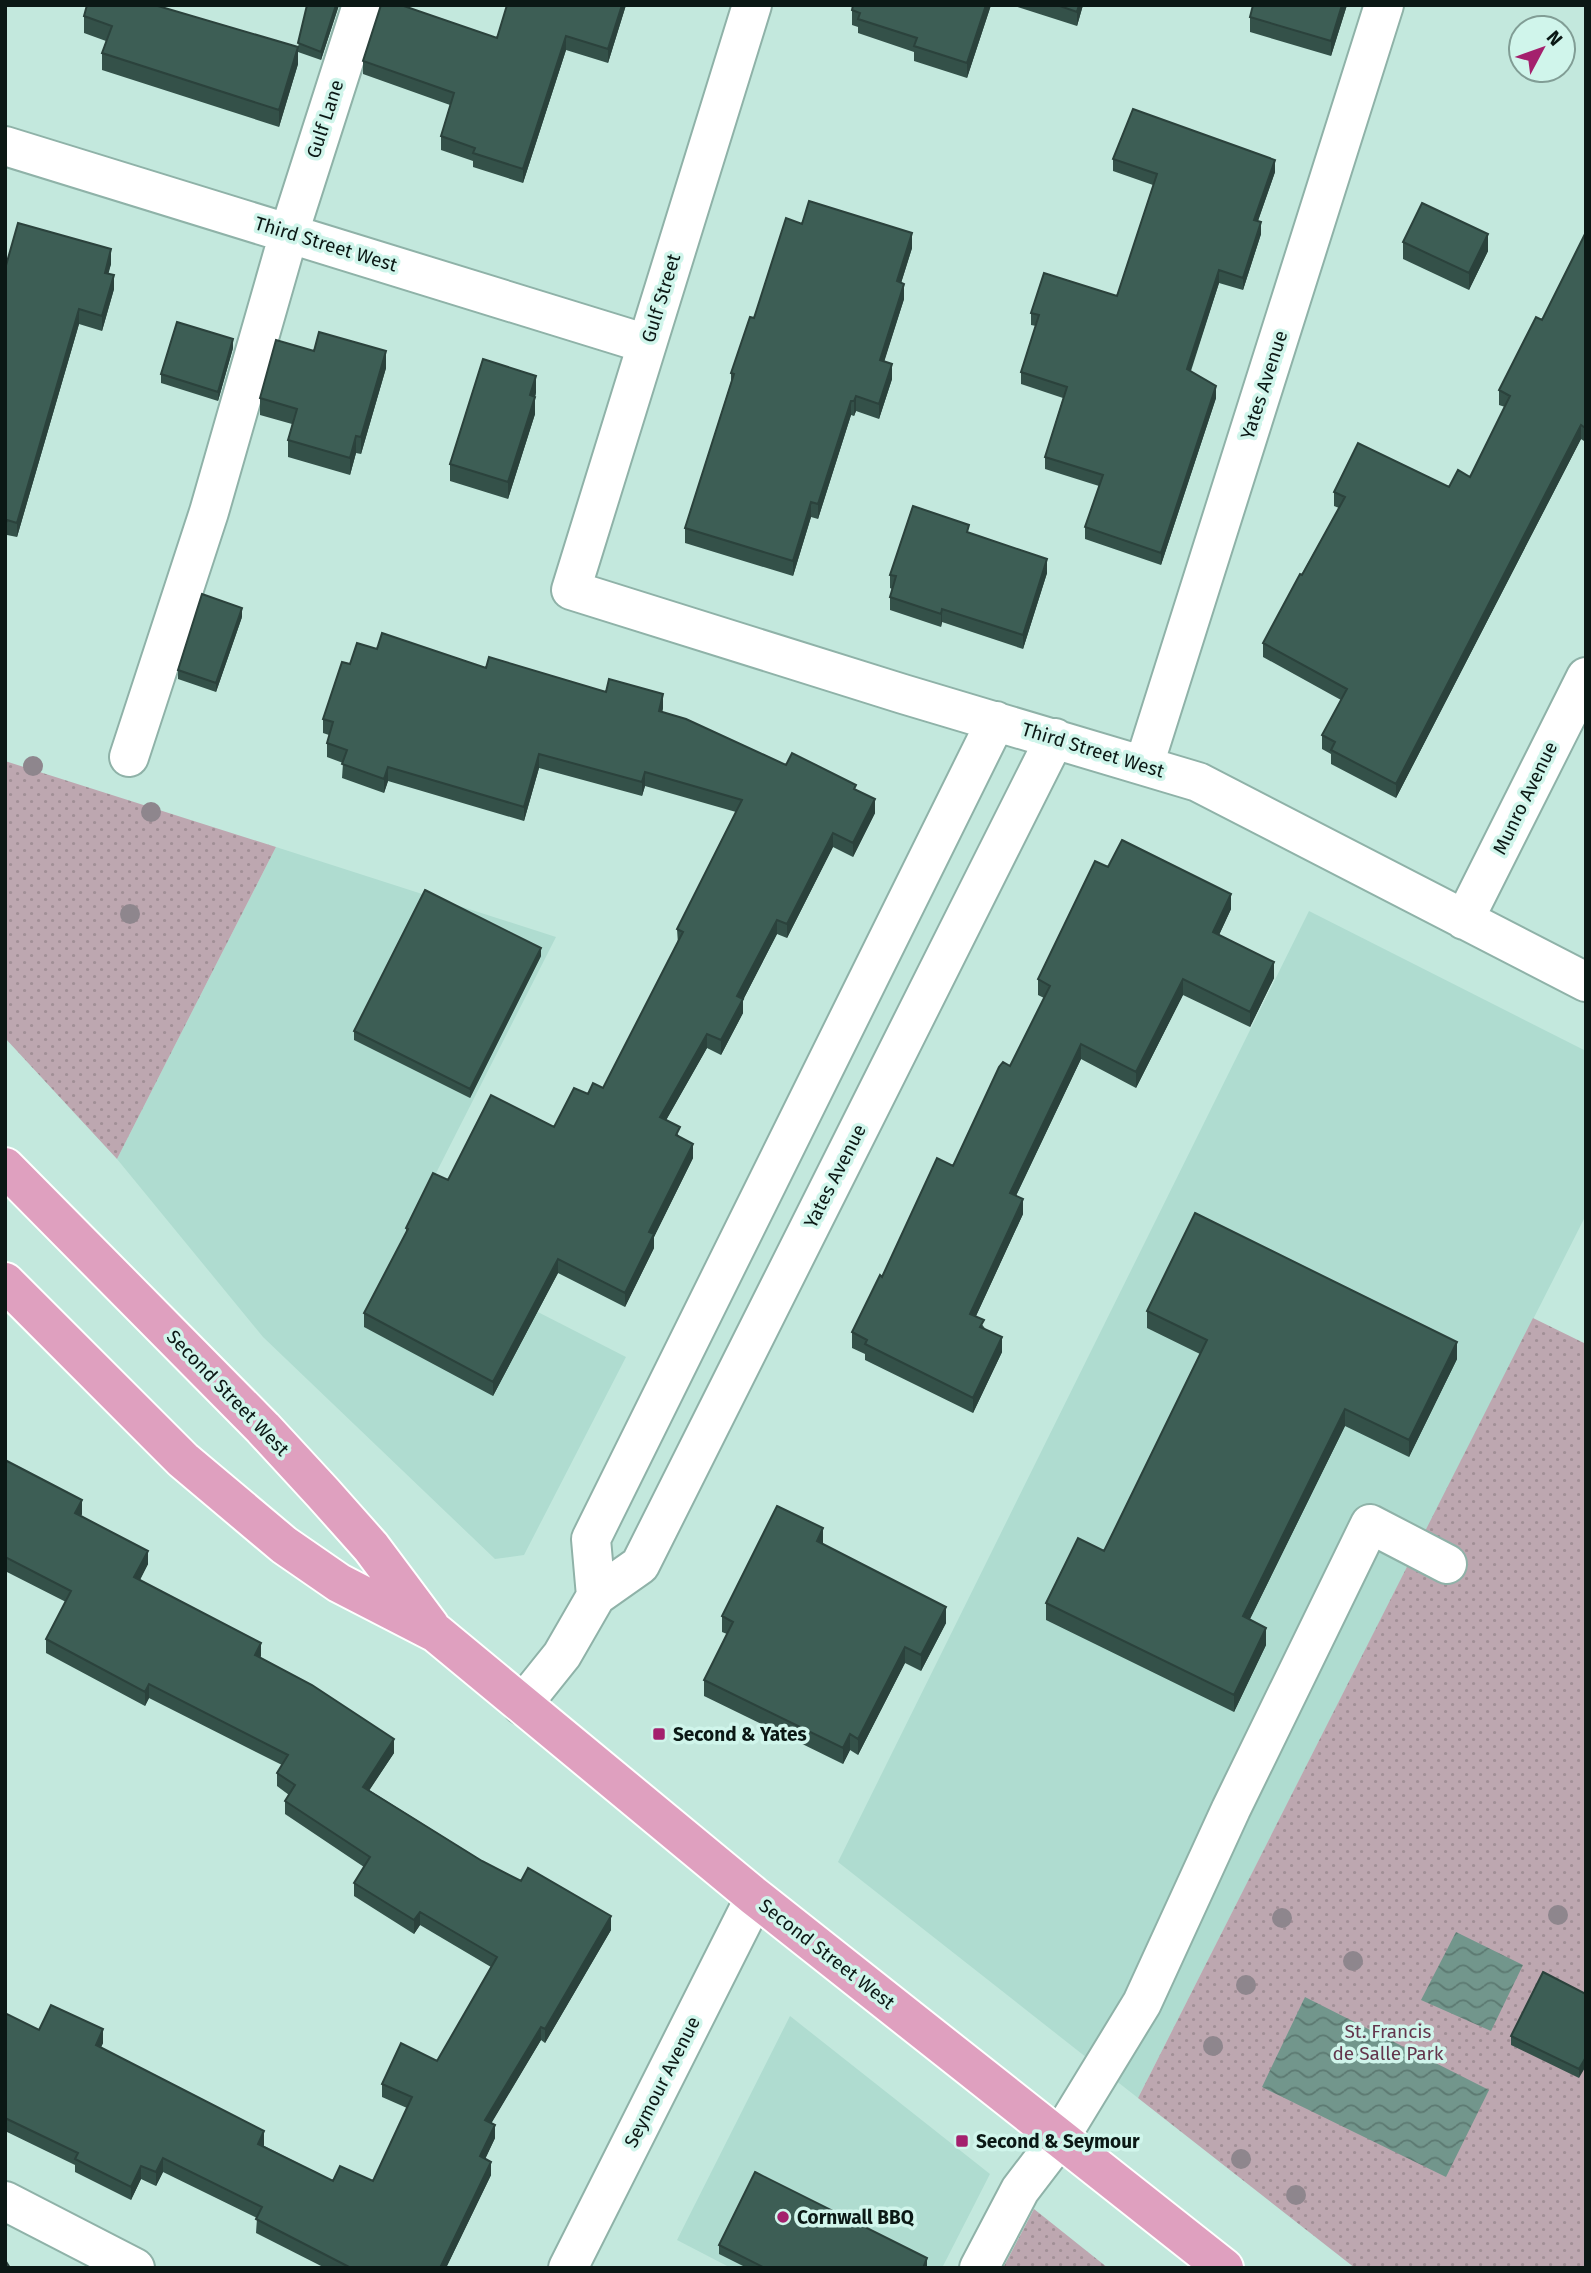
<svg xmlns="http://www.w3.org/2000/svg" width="1591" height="2273" font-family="'Fira Sans',sans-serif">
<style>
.built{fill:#afdcd0}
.grass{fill:url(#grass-dots)}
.water{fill:url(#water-waves)}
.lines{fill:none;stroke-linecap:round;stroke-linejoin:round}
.minor-casing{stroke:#8fb2a8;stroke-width:42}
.major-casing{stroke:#fff;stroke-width:42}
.minor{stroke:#fff;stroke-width:38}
.major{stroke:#dfa0bf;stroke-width:38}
.tree{fill:#8e868d}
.wall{fill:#345149}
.shaded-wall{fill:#2b423c}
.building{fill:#3d5e55;stroke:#2b423c;stroke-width:2}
.poi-dot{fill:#a4206d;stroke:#d0f5eb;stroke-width:2.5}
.labels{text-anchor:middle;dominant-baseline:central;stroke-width:7;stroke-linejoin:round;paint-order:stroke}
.street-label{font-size:19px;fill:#0b1815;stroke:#d0f5eb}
.poi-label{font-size:19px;font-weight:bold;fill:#0b1815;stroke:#d0f5eb;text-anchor:start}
.park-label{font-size:19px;fill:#63354c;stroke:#d0f5eb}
</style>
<defs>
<pattern id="grass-dots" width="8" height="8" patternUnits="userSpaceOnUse" patternTransform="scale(1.75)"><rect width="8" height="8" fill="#bda7b0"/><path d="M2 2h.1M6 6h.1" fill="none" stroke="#a18f96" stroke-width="1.8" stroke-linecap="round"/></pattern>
<pattern id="water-waves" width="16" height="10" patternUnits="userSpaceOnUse" patternTransform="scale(1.75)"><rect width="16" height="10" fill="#72968c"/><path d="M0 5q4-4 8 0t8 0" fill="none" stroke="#5c7971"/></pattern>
</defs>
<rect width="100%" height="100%" fill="#c3e8dd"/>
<path class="built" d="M276 847 556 937 401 1242 626 1357 524 1555 495 1559 263 1337 117 1159Z
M1309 911 1586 1051V1215L1138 2098 838 1862Z
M790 2016 990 2174 942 2268H731L677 2240Z"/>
<path class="grass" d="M5 761 276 847 117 1159 5 1038Z
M1533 1318 1586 1344V2268H1355L1138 2098Z
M1034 2209 1108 2268H1003Z"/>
<path class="water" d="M1456 1932 1523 1965 1491 2031 1421 2000Z
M1305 1997 1489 2090 1446 2177 1262 2087Z"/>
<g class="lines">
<defs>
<path id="minor" d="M752 5 571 590 903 694 1198 782 1586 982
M5 146 647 344
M129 757 209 512 289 233 362 5
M1144 765 1384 5
M1464 920 1586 677
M596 1596 591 1539 996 721
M522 1705 562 1655 596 1596 640 1565 1055 738
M5 2201 135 2268
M568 2268 755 1897
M979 2268 1020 2190 1059 2139 1142 2003 1231 1809 1370 1524 1447 1564"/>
<path id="major" d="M5 1167 263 1428 323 1493 371 1547 430 1626
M5 1282 183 1460 284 1545 339 1583 436 1633 755 1897 1224 2268"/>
</defs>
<use href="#minor" class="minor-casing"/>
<use href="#major" class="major-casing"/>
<use href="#minor" class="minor"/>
<use href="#major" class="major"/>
</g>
<g class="tree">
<circle cx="33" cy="766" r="10"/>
<circle cx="151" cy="812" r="10"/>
<circle cx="130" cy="914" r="10"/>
<circle cx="1558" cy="1915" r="10"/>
<circle cx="1282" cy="1918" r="10"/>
<circle cx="1353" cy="1961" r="10"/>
<circle cx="1246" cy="1985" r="10"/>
<circle cx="1213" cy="2046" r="10"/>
<circle cx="1241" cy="2159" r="10"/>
<circle cx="1296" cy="2195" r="10"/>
</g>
<path class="wall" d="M307 5H339L321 60 298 52V64L279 127 102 70V53L106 41 84 33V16L164 8 298 47Z
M507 5H626L608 63 566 50 523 183 473 167V161L441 150V136L450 105 363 74V61L497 38Z
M853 5H991L967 78 914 61V52L858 33V27L852 25V10Z
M1011 5H1083L1077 26Z
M1347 5 1331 56 1250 32V17Z
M1113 159 1275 172 1258 221 1261 234 1243 290 1219 283 1191 371 1216 398 1161 565 1085 539V527L1099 486 1045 469V457L1063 398 1021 384V372L1036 326 1031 325V313L1117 296 1153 185 1113 171Z
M802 224 912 248 901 283 904 299 884 361 892 379 879 419 856 411 854 416 851 415 818 519 811 517 793 576 685 543V528L731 382V373L754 318Z
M1586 232 1584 441 1581 439 1396 798 1331 764V754L1322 749V735L1341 700 1263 657V643L1339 508 1334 506V492L1449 487 1470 477 1505 407 1499 405V390L1542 320Z
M1403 242 1488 251 1469 290 1403 259Z
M111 264 108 273 114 289 102 331 79 324 17 537 7 535 5 269Z
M233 348 218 401 161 383V374Z
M314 351 386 368 361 454 356 453 350 475 288 457V440L292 424 260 415V398Z
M536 393 535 397V414L508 499 450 481V464Z
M969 533 1047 573 1023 649 942 622 941 627 890 610V597L892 589 890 588V575Z
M242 617 216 692 178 679V670Z
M377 649 486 668 663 708 662 712 786 765 856 790 875 813 853 857 833 847 787 938 777 934 743 1000V1013L721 1055 707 1048 666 1120 680 1137 693 1158 654 1237V1248L625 1307 558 1273 493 1396 364 1327V1313L406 1233V1228L448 1180 554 1127 588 1094 603 1088 678 944 677 929 736 812 645 786 642 796 539 768 524 821 388 781 384 793 342 778 343 763 327 757V743L329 735 323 733V719L350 664Z
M1108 867 1231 909 1219 935 1274 978 1250 1027 1183 995 1136 1088 1081 1059 1016 1196 1023 1214 976 1316 1002 1352 973 1413 865 1360V1354L852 1348V1332L882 1277 953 1166 1010 1066 1044 998 1038 995V979Z
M541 956 470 1098 354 1040V1031Z
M1147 1311 1457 1359 1409 1457 1345 1426 1250 1619 1266 1645 1234 1712 1046 1620V1603L1104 1551 1200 1354 1147 1328Z
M5 1460 82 1514 81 1516 148 1564 140 1580 261 1656 260 1657 394 1753 369 1790 482 1861 611 1930 545 2043 541 2040 491 2123 495 2138 485 2159 491 2175 446 2268H325L256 2233 257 2218 163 2172 156 2186 141 2179 131 2200 75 2172V2165L5 2131V2013L39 2030 103 2043 101 2047 264 2145V2146L333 2181H373L407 2108 382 2097V2084L437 2061 491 1967 420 1925 414 1934 354 1896V1883L364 1867 285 1814V1801L289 1795 277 1786V1773L282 1765 149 1698 145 1706 46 1653V1639L66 1602 5 1571Z
M823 1545 946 1623 921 1671 905 1663 858 1755 850 1750 843 1764 704 1696V1680L727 1634 722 1632V1616Z
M1586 1994 1579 2078 1511 2045V2036Z
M719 2245 927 2268H747L719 2254Z"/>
<path class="shaded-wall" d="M336 5H339L321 60V52Z
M622 5H626L608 63V49Z
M986 5H991L967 78V63Z
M1079 5H1083L1077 26V12Z
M1342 5H1347L1331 56V41Z
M566 36V50L523 183V169Z
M298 47V64L279 127V110Z
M1275 160V172L1254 232V220Z
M1261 222V234L1243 290V278Z
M912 233V248L897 296V281Z
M1488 234V251L1469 290V273Z
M111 249V264L105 287V273Z
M1219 270V283L1187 381V369Z
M114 275V289L102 331V316Z
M904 284V299L880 375V360Z
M79 309V324L17 537V523Z
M233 339V348L218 401V392Z
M386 351V368L361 454V437Z
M892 364V379L879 419V404Z
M536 376V393L530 412V395Z
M1216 386V398L1161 565V553Z
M856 396V411L854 416V401Z
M535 397V414L508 499V482Z
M851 401V415L818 519V504Z
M1581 425V439L1396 798V784Z
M1586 425V439L1584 441V427Z
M356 436V453L350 475V458Z
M811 502V517L793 576V561Z
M7 520V535L5 541V526Z
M1047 559V573L1023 649V635Z
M242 608V617L216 692V683Z
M942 609V622L941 627V614Z
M663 694V708L659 725V711Z
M539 754V768L524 821V807Z
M388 767V781L384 793V779Z
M645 772V786L642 796V782Z
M875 799V813L853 857V843Z
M833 833V847L787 938V924Z
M1231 894V909L1213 948V932Z
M777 920V934L743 1000V1013L721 1055V1040L737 996Z
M541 948V956L470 1098V1089Z
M1274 962V978L1250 1027V1012Z
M1183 979V995L1136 1088V1072Z
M707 1034V1048L660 1131V1117Z
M1081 1044V1059L1010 1208V1193Z
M693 1144V1158L654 1237V1248L625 1307V1293L649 1232Z
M1023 1199V1214L970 1329V1314Z
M558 1259V1273L493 1396V1382Z
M1002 1337V1352L973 1413V1398Z
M1457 1342V1359L1409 1457V1440Z
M1345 1409V1426L1243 1633V1616Z
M82 1500V1514L75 1527V1513Z
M823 1528V1544L817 1541Z
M148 1551V1564L134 1591V1577Z
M946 1607V1623L921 1671V1655Z
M1266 1628V1645L1234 1712V1695Z
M261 1643V1656L255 1668V1655Z
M905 1647V1663L858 1755V1739Z
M149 1684V1698L145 1706V1692Z
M850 1734V1750L843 1764V1748Z
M394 1739V1753L363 1800V1787Z
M420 1912V1925L414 1934V1920Z
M611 1916V1930L545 2043V2029Z
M541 2027V2040L485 2134V2120Z
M103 2029V2043L96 2058V2045Z
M1586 2057V2066L1579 2078V2069Z
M495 2125V2138L480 2170V2156Z
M264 2131V2145L258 2157V2144Z
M163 2158V2172L156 2186V2172Z
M491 2162V2175L446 2268H440Z
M141 2166V2179L131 2200V2187Z
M927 2258V2267L923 2268Z"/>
<path class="building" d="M87 5H159L158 6 298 47 279 110 102 53 112 26 84 16Z
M307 5H336L321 52 298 43Z
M381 5H401L497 38 507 5H622L608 49 566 36 523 169 473 153 475 148 441 136 454 93 363 61Z
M853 5H986L967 63 914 46 917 38 858 19 860 13 852 10Z
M1057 5H1079L1077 12Z
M1253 5H1342L1331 41 1250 17Z
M1133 109 1275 160 1254 220 1261 222 1243 278 1219 270 1187 369 1216 386 1161 553 1085 527 1103 475 1045 457 1067 387 1021 372 1039 315 1031 313 1044 273 1117 296 1157 174 1113 159Z
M809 201 912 233 897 281 904 284 880 360 892 364 879 404 856 396 854 401H851L818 504 811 502 793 561 685 528 734 374 731 373 750 317 754 318 786 218 802 224Z
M1422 203 1488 234 1469 273 1403 242Z
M18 223 111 249 105 273 114 275 102 316 79 309 17 523 7 520 5 526V269Z
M1586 232V425L1584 427 1581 425 1396 784 1331 750 1335 742 1322 735 1347 689 1263 643 1300 574 1302 575 1345 497 1334 492 1358 443 1449 487 1458 470 1470 477 1510 396 1499 390 1536 317 1542 320Z
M177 322 233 339 218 392 161 374Z
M319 332 386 351 361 437 356 436 350 458 288 440 297 409 260 398 276 340 314 351Z
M483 359 536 376 530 395 535 397 508 482 450 464Z
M913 506 969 525 967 532 1047 559 1023 635 942 609 941 614 890 597 896 576 890 575Z
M202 594 242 608 216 683 178 670Z
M382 633 486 668 489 657 606 692 609 679 663 694 659 711 686 719 786 765 792 753 856 785 854 789 875 799 853 843 833 833 787 924 777 920 737 996 743 999 721 1040 707 1034 660 1117 680 1127 676 1135 693 1144 649 1232 654 1234 625 1293 558 1259 493 1382 364 1313 408 1229 406 1228 433 1173 448 1180 491 1095 554 1127 574 1088 588 1094 593 1083 603 1088 683 932 677 929 742 800 645 772 642 782 539 754 524 807 388 767 384 779 342 764 347 750 327 743 333 722 323 719 342 662 350 664 357 643 377 649Z
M1122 840 1231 894 1213 932 1274 962 1250 1012 1183 979 1136 1072 1081 1044 1010 1193 1023 1199 970 1314 984 1320 980 1327 1002 1337 973 1398 865 1344 867 1340 852 1332 880 1275 882 1277 937 1158 953 1166 999 1067 1003 1062 1010 1066 1050 986 1038 979 1095 861 1108 867Z
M425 890 541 948 470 1089 354 1031Z
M1195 1213 1457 1342 1409 1440 1345 1409 1243 1616 1266 1628 1234 1695 1046 1603 1078 1538 1104 1551 1207 1340 1147 1311Z
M5 1460 82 1500 75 1513 148 1551 134 1577 261 1643 255 1655 312 1685 394 1739 363 1787 482 1861 521 1881 528 1868 611 1916 545 2029 541 2027 485 2120 495 2125 480 2156 491 2162 440 2268H351L256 2219 262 2207 163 2158 156 2172 141 2166 131 2187 75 2159 78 2153 5 2118V2013L39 2030 51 2005 103 2029 96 2045 264 2131 258 2144 333 2181 340 2166 373 2181 412 2097 382 2084 401 2043 437 2061 497 1957 420 1912 414 1920 354 1883 370 1857 285 1801 295 1785 277 1773 288 1755 149 1684 145 1692 46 1639 71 1591 5 1557Z
M777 1506 823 1528 817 1541 946 1607 921 1655 905 1647 858 1739 850 1734 843 1748 704 1680 733 1622 722 1616Z
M1543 1972 1586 1994V2057L1579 2069 1511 2036Z
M755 2172 927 2258 923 2268H765L719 2245Z
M5 2260 10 2268H5Z"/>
<g class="poi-dot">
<rect x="652" y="1727" width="14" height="14" rx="3.5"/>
<rect x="955" y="2134" width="14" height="14" rx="3.5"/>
<circle cx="783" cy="2217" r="7"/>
</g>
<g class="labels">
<g class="street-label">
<text transform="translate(325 119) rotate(-72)">Gulf Lane</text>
<text transform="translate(326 244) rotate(17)">Third Street West</text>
<text transform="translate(661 298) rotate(-73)">Gulf Street</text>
<text transform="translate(1264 385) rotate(-72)">Yates Avenue</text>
<text transform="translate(1093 750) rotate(17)">Third Street West</text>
<text transform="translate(1525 798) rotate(-64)">Munro Avenue</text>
<text transform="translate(835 1176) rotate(-63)">Yates Avenue</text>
<text transform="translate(228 1393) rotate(46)">Second Street West</text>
<text transform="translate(827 1954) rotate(38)">Second Street West</text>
<text transform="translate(662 2082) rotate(-63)">Seymour Avenue</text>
</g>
<g class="poi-label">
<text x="673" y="1734">Second &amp; Yates</text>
<text x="976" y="2141">Second &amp; Seymour</text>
<text x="797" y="2217">Cornwall BBQ</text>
</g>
<g class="park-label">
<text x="1388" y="2031">St. Francis<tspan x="1388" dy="22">de Salle Park</tspan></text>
</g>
</g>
<rect width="1591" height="2273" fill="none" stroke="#0b1815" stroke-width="14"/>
<g transform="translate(1542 49) rotate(49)"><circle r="33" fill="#d0f5eb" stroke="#819d95" stroke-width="2"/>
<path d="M0-5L12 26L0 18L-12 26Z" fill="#a4206d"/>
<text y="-10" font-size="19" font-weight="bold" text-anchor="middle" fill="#0b1815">N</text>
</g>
</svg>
